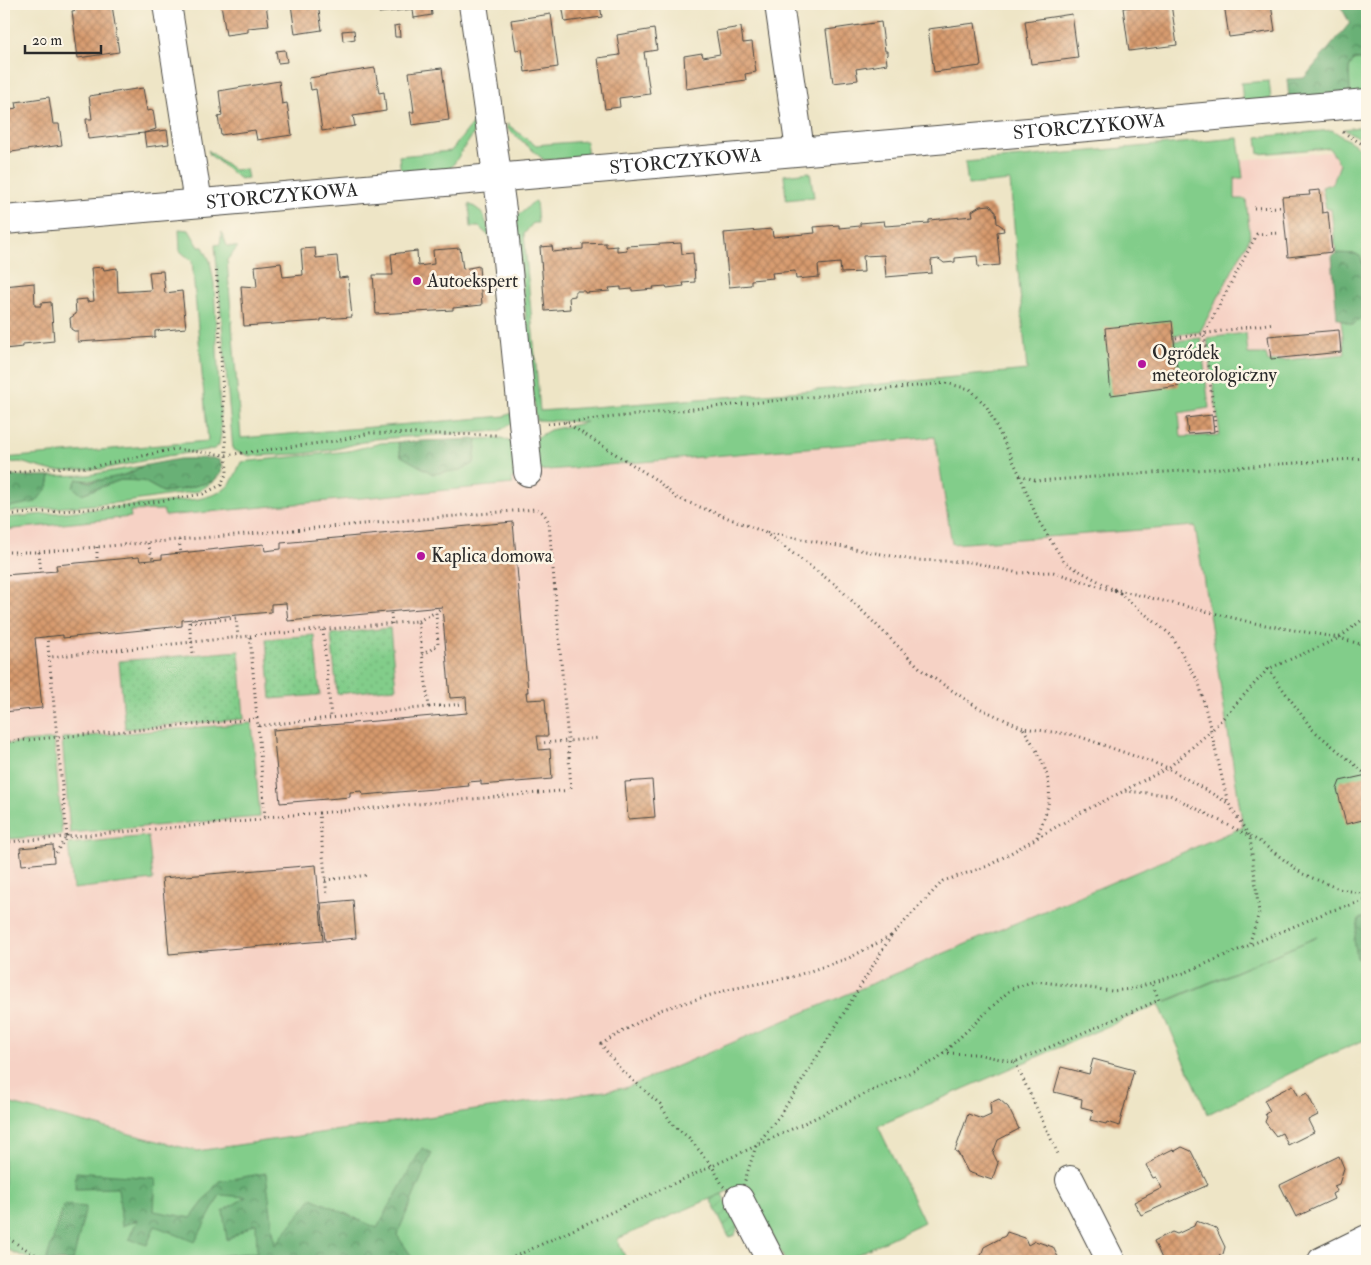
<svg xmlns="http://www.w3.org/2000/svg" width="1371" height="1265" font-family="'IM FELL Double Pica',serif">
<style>
.built{fill:#f6d2c5}
.grass{fill:#82cd8a;stroke:#567c5a;fill-rule:evenodd}
.forest{fill:url(#forest-crowns);stroke:#4a6e50}
.park{fill:url(#park-dots);stroke:#567c5a}
.garden{fill:url(#garden-furrows);stroke:#567c5a}
.building{fill:url(#building-cross-hatch)}
.lines{fill:none;stroke-linecap:round;stroke-linejoin:round}
.minor-casing{stroke:#484742;stroke-width:30}
.path{stroke:#484742;stroke-width:3;stroke-dasharray:1 4;stroke-linecap:butt}
.minor{stroke:#fff;stroke-width:28}
.poi-dot{fill:#b5179e;stroke:#fcf5e5;stroke-width:2}
.labels{text-anchor:middle;dominant-baseline:central;stroke-width:5;stroke-linejoin:round;paint-order:stroke}
.street-label{font-size:19px;fill:#2b2b2b;stroke:#fcf5e5}
.poi-label{font-size:19px;fill:#2b2b2b;stroke:#fcf5e5;text-anchor:start}
</style>
<defs>
<pattern id="forest-crowns" width="20" height="18" patternUnits="userSpaceOnUse" patternTransform="scale(1.25)"><rect width="20" height="18" fill="#69b076"/><path d="M2 6a3 3 0 1 1 6 0M12 15a3 3 0 1 1 6 0" fill="none" stroke="#578f61"/></pattern>
<pattern id="park-dots" width="8" height="8" patternUnits="userSpaceOnUse" patternTransform="scale(1.25)"><rect width="8" height="8" fill="#82cd8a"/><path d="M2 2h.1M6 6h.1" fill="none" stroke="#70b077" stroke-width="1.8" stroke-linecap="round"/></pattern>
<pattern id="garden-furrows" width="10" height="10" patternUnits="userSpaceOnUse" patternTransform="scale(1.25)"><rect width="10" height="10" fill="#82cd8a"/><path d="M-1 1l2-2M0 10L10 0M9 11l2-2" fill="none" stroke="#70b077"/></pattern>
<pattern id="building-cross-hatch" width="8" height="8" patternUnits="userSpaceOnUse" patternTransform="scale(1.25)"><rect width="8" height="8" fill="#d79a6d"/><path d="M0 0l8 8M0 8l8-8" fill="none" stroke="#af7e5a"/></pattern>
</defs>
<rect width="100%" height="100%" fill="#fcf5e5"/>
<filter id="ink" filterUnits="userSpaceOnUse"><feTurbulence type="fractalNoise" baseFrequency=".02" numOctaves="2"/><feDisplacementMap in="SourceGraphic" scale="10" xChannelSelector="R" yChannelSelector="G"/><feConvolveMatrix kernelMatrix="1 2 1 2 8 2 1 2 1" color-interpolation-filters="sRGB"/></filter>
<filter id="wash" filterUnits="userSpaceOnUse"><feTurbulence type="fractalNoise" baseFrequency=".0096" numOctaves="4" result="noise"/><feDisplacementMap in="SourceGraphic" scale="20" xChannelSelector="R" yChannelSelector="G"/><feGaussianBlur stdDeviation="1.12" result="paint"/><feColorMatrix in="noise" values="0 0 0 0 0 0 0 0 0 0 0 0 0 0 0 0 0 1.4 0 .05"/><feComposite in="paint" operator="in"/></filter>
<g filter="url(#wash)">
<rect width="100%" height="100%" fill="#eee5c6"/>
<path class="built" d="M1338 151 1367 170V435L1035 467 1010 181Z
M935 437 952 544 1195 526 1243 827 625 1088 197 1151 4 1102V519Z"/>
<path class="grass" d="M1354 59 1365 61 1367 66V92L1350 94 1349 68Z
M1269 81 1271 99 1243 102 1241 83Z
M473 123 474 133 451 168 401 175 399 156 451 151Z
M507 124 535 145 586 141 588 157 544 160 508 129Z
M1367 126V143L1344 129Z
M1332 130 1367 152V280L1361 257 1356 254 1336 253 1331 209H1326L1322 187 1333 183 1340 164 1329 148 1259 154 1257 137Z
M1238 138 1243 178H1235V199H1246L1250 237 1200 332 1174 335 1175 341 1201 338 1209 408 1179 413 1181 437 1220 435 1207 338 1246 333 1248 354H1266L1268 362 1345 354 1341 320 1353 324 1367 313V916L1359 920 1357 958 1367 964V1039L1319 1059 1208 1114 1159 1004 878 1126 924 1222 844 1261H785L747 1183 617 1239 627 1261H33L4 1248V1102L197 1151 625 1088 1243 827 1195 526 952 544 935 437 537 471 536 438 550 430 587 422 536 420 516 215C527 212 526 205 536 201L538 223H533L524 234 540 411 829 389 1027 370 1010 181 968 185 965 162ZM1317 937 1166 1002V1001Z
M208 150 234 170 246 169 248 178 240 179 210 155Z
M810 172 814 197 786 200 784 175Z
M469 204C484 210 487 222 490 237L479 227H471Z
M179 229 189 230 199 247H203L210 261 214 283 221 434 219 445 214 449 167 456 103 469 53 471 20 462 4 463V458L208 441 192 261 180 251Z
M222 232 227 246 238 247 227 260 241 438 505 416 512 413 513 423 499 431 375 439 332 450 301 454 250 456 233 450 215 245 220 244Z
M502 438 513 443 515 477 512 478 513 484 165 516 163 510 130 511 131 517 4 530V518L198 499C227 492 230 488 241 462L349 451 381 443 398 442 401 456 473 463 477 439Z
M142 466C123 478 99 483 77 479L81 494 121 480 143 481 163 492 179 490 214 481 199 491 126 502 4 512V508H9L48 487 50 476 88 475Z
M252 723 260 817 70 833 62 738Z
M54 739 62 835 9 839 4 776V744Z
M148 836 153 880 73 889 68 844Z"/>
<path class="forest" d="M1339 4H1361L1367 17V66L1365 61 1354 59 1349 68 1350 94 1289 98 1287 79 1304 78 1350 23Z
M1336 253 1356 254 1361 257 1367 280V313L1353 325 1337 318 1332 256Z
M477 439 474 463 461 470 433 474 401 456 398 442Z
M213 458 219 460 222 466 221 473 214 481 179 490 163 492 143 481 121 480 81 494 73 487 77 479 91 482 129 474 142 466 179 459Z
M4 476H50L48 487 36 502 4 508Z
M1367 916V964L1357 958 1354 940 1359 919Z
M422 1148 432 1153 397 1235 415 1261H218V1256L257 1252 256 1223 227 1240 223 1211 246 1197 220 1195 195 1242 155 1226 147 1245 129 1239 137 1220 122 1226 118 1188 75 1189 76 1172 156 1178 154 1211 191 1218 219 1181 266 1173 275 1245 312 1198 377 1228Z
M64 1205 86 1207 73 1261H46Z"/>
<path class="park" d="M390 628 396 688 337 694 331 634Z
M314 635 320 695 271 699 266 639Z
M239 651 244 719 125 729 119 661Z"/>
<path class="garden" d="M722 1194 738 1226 735 1235 729 1237 710 1199Z"/>
<g id="blocks">
<path class="building" d="M76 4H116L112 5 119 52 78 58 72 11 77 10Z
M221 4H266L269 26 248 28V32L226 35Z
M291 4H318L322 30 295 34Z
M378 4H422L423 7 431 6 432 15 414 18 413 9 379 13Z
M562 4H600L602 17 565 22Z
M1155 4H1171L1177 45 1129 51 1123 8Z
M1224 4H1271L1275 31 1229 37Z
M551 14 558 67 525 72 522 49 516 50 511 20Z
M1072 14 1078 58 1031 64 1025 21Z
M881 22 885 51H887V55L886 56 887 64 856 69 858 80 833 83 826 30Z
M975 23 981 66 934 72 928 29Z
M399 25 400 37H395L394 26Z
M741 27 743 43 752 42 756 72 745 74 746 80 686 89 684 56 702 53 703 57 720 54 716 31Z
M654 29 657 50 644 52 650 94 619 98 620 107 605 109 598 58 620 55 617 35Z
M354 30 355 39 343 41 342 31Z
M285 50 287 62 278 63 276 51Z
M375 68 379 93 384 92 386 111 353 116 355 126 322 131 316 89 311 90 309 78Z
M442 68 449 120 412 125 410 112H414L409 72Z
M279 81 282 104 287 103 292 135 257 140 255 130 221 135 218 117 222 116 219 91Z
M143 88 147 111 153 110 156 129 144 133 88 139 86 119H92L89 96Z
M49 97 53 124H59L62 145 4 153V110L17 108 16 102Z
M167 130 169 144 146 147 144 133Z
M1320 190 1322 213 1328 212 1332 252 1288 257 1282 197 1310 195 1309 191Z
M990 205 996 212 997 223 1003 227 1004 231 997 232 1000 265 978 267 977 256 955 258V262L944 263 939 259 931 260 932 273 886 277 884 255 863 256 864 272 841 273 840 263 818 265 819 277 796 279 795 271 772 273 773 278 751 280V285L729 287 724 233 772 229 773 237 815 233 814 227 839 225V228L860 226V223L884 221 885 226 929 223V220L973 216 972 211 980 206Z
M606 243V247L617 246V251L627 250 626 246 681 243 682 254 693 253 695 282 683 283 684 286 667 288 666 286 653 287 654 289 632 291V289L621 290V287L609 288 610 291 598 292 585 293V291H575V296L569 297 570 309 545 311 540 247 552 246 553 252 571 250 583 249V244Z
M315 248 316 258 337 256 339 278 348 277 352 317 321 319V321L244 326 241 286 257 287 255 266 281 263 283 277 303 275 301 249Z
M460 248 463 269 479 266 482 305 453 308V310L376 314 373 275H393L391 254 417 251 418 266 434 264 433 250Z
M103 267 104 270 117 268 118 292 151 290 149 272 163 271 165 293 182 291 186 328 155 331V337L78 342V331H74L71 329 70 318 76 314 75 300 87 299V302L94 301 91 268Z
M34 283 35 306H41V303L51 302 54 341 23 344V347L4 349V286Z
M1172 321 1179 386 1111 395 1105 328Z
M1339 330 1341 352 1271 359 1268 336Z
M1212 415 1214 432 1188 434 1186 418Z
M513 522 528 692H526L527 700 545 699 548 736H537L539 750 550 749 552 779 481 785V781L468 782 469 786 363 795 362 791 350 792V797L280 803 273 730 467 713 466 697 450 698 442 607 288 621 286 603 271 604V612L182 620V626L63 638V635L35 638 42 708 4 712V575L57 571 56 565 139 557 140 561 162 559V555L264 544 265 551 281 549V543Z
M1367 775V819L1346 824 1337 789 1340 781Z
M652 780 655 817 628 819 625 782Z
M53 845 54 862 22 865 20 848Z
M316 865 323 941 169 954 162 878Z
M353 900 356 938 325 941 321 903Z
M1093 1059 1134 1070 1119 1126 1107 1122 1106 1124 1090 1120 1093 1110 1081 1107 1082 1099 1054 1092 1061 1067 1089 1074Z
M1293 1085 1299 1097 1307 1093 1318 1115 1308 1120 1314 1132 1288 1145 1282 1133 1276 1136 1265 1122 1267 1117 1265 1114 1270 1111 1264 1100Z
M999 1099 1008 1107 1019 1129 998 1140 993 1153 998 1163 992 1180 968 1172 958 1153 955 1151 968 1114 982 1119 991 1115 990 1103Z
M1182 1147 1191 1151 1208 1185 1141 1215 1134 1202 1162 1188 1156 1177 1153 1178 1146 1165 1155 1160V1158L1173 1149 1175 1151Z
M1339 1156 1344 1168 1339 1184 1334 1186 1337 1191 1332 1194 1334 1199 1296 1217 1280 1185Z
M1196 1221 1216 1228 1225 1247 1223 1254 1207 1261H1163L1154 1241 1172 1232 1177 1234 1194 1226Z
M1007 1232 1025 1238 1028 1245 1035 1241 1053 1247 1060 1261H979L984 1247 1005 1236Z"/>
</g>
</g>
<g filter="url(#ink)">
<use href="#blocks" fill-opacity="0" stroke="#484742" stroke-width="1"/>
<g class="lines">
<defs>
<g id="minor">
<path d="M167 4 198 203"/>
<path d="M473 4 502 210 528 472"/>
<path d="M779 4 800 150"/>
<path id="s1" d="M4 220 1367 103"/>
<path d="M1070 1180 1111 1261"/>
<path d="M739 1199 771 1261"/>
<path d="M1322 1261 1367 1239"/>
</g>
</defs>
<use href="#minor" class="minor-casing"/>
<path class="path" d="M1343 132 1367 147
M1254 208 1280 207
M1176 338 1274 323
M565 422 655 479 677 498 764 532
M548 424 945 383 970 389 987 407 1020 475 1037 481 1367 458
M1216 431 1204 334 1257 234 1281 233
M4 474 46 468 91 467 175 449 226 455 336 441 370 433 497 435
M1020 476 1038 520 1065 563 1120 593 1053 572 1018 573 971 562 913 560 764 532 837 586 923 671 977 707 1023 728
M4 515 128 506 203 494 221 485 227 472 216 262
M179 540 181 553
M148 543 153 560
M97 547V561
M4 552H39L41 572
M39 552 536 509C543 511 546 516 549 523L568 741 600 738
M1114 589 1254 623 1339 638 1367 646
M1119 593 1171 635 1199 683 1211 731 1268 669 1339 638 1367 616
M391 613 392 624
M418 621 436 612
M189 622 193 653
M190 623 236 618 238 636
M323 630 331 717
M47 636 67 836 55 854
M250 636 418 621 429 707 258 726 257 719
M422 655 438 645 436 612 440 609
M1268 669 1312 729 1367 775
M429 707 462 704
M258 726 265 817
M4 742 257 719 250 636 50 657
M1125 790 1168 768 1228 803 1250 837 1259 913 1249 945
M4 800 7 842 260 820 265 817 319 813 327 896
M319 813 571 790 568 741 540 743
M1037 837C1041 826 1047 812 1049 800 1052 773 1036 749 1023 728L1075 735 1168 768 1211 731 1228 803
M325 880 369 875
M891 936 804 1078 780 1115 756 1146 739 1199 723 1186 712 1166 689 1138 672 1124 660 1104 621 1070 601 1044 660 1010 731 989 792 977 849 958Z
M891 936 943 881 988 866 1082 812 1124 791 1170 795 1259 841 1303 874 1339 889 1367 894
M943 1053 976 1054 1015 1062 1159 1000 1152 983
M1015 1062 1059 1156
M4 1236 46 1261
M505 1261 769 1140 936 1060 1011 989 1035 981 1112 991 1132 989 1184 973 1330 911 1367 900"/>
<use href="#minor" class="minor"/>
</g>
</g>
<g class="poi-dot">
<circle cx="417" cy="281" r="5"/>
<circle cx="1142" cy="364" r="5"/>
<circle cx="421" cy="556" r="5"/>
</g>
<g class="labels">
<g class="street-label">
<text stroke="none"><textPath href="#s1" startOffset="1089">STORCZYKOWA</textPath></text>
<text stroke="none"><textPath href="#s1" startOffset="684">STORCZYKOWA</textPath></text>
<text stroke="none"><textPath href="#s1" startOffset="279">STORCZYKOWA</textPath></text>
</g>
<g class="poi-label">
<text x="427" y="281">Autoekspert</text>
<text x="1152" y="353">Ogródek<tspan x="1152" dy="22">meteorologiczny</tspan></text>
<text x="431" y="556">Kaplica domowa</text>
</g>
</g>
<rect width="1371" height="1265" fill="none" stroke="#fcf5e5" stroke-width="20"/>
<path d="M25 45v8h76v-8" fill="none" stroke="#2b2b2b" stroke-width="2.5"/>
<text x="32" y="45" font-size="15" fill="#2b2b2b" stroke="#fcf5e5" stroke-width="4" paint-order="stroke">20 m</text>
</svg>
